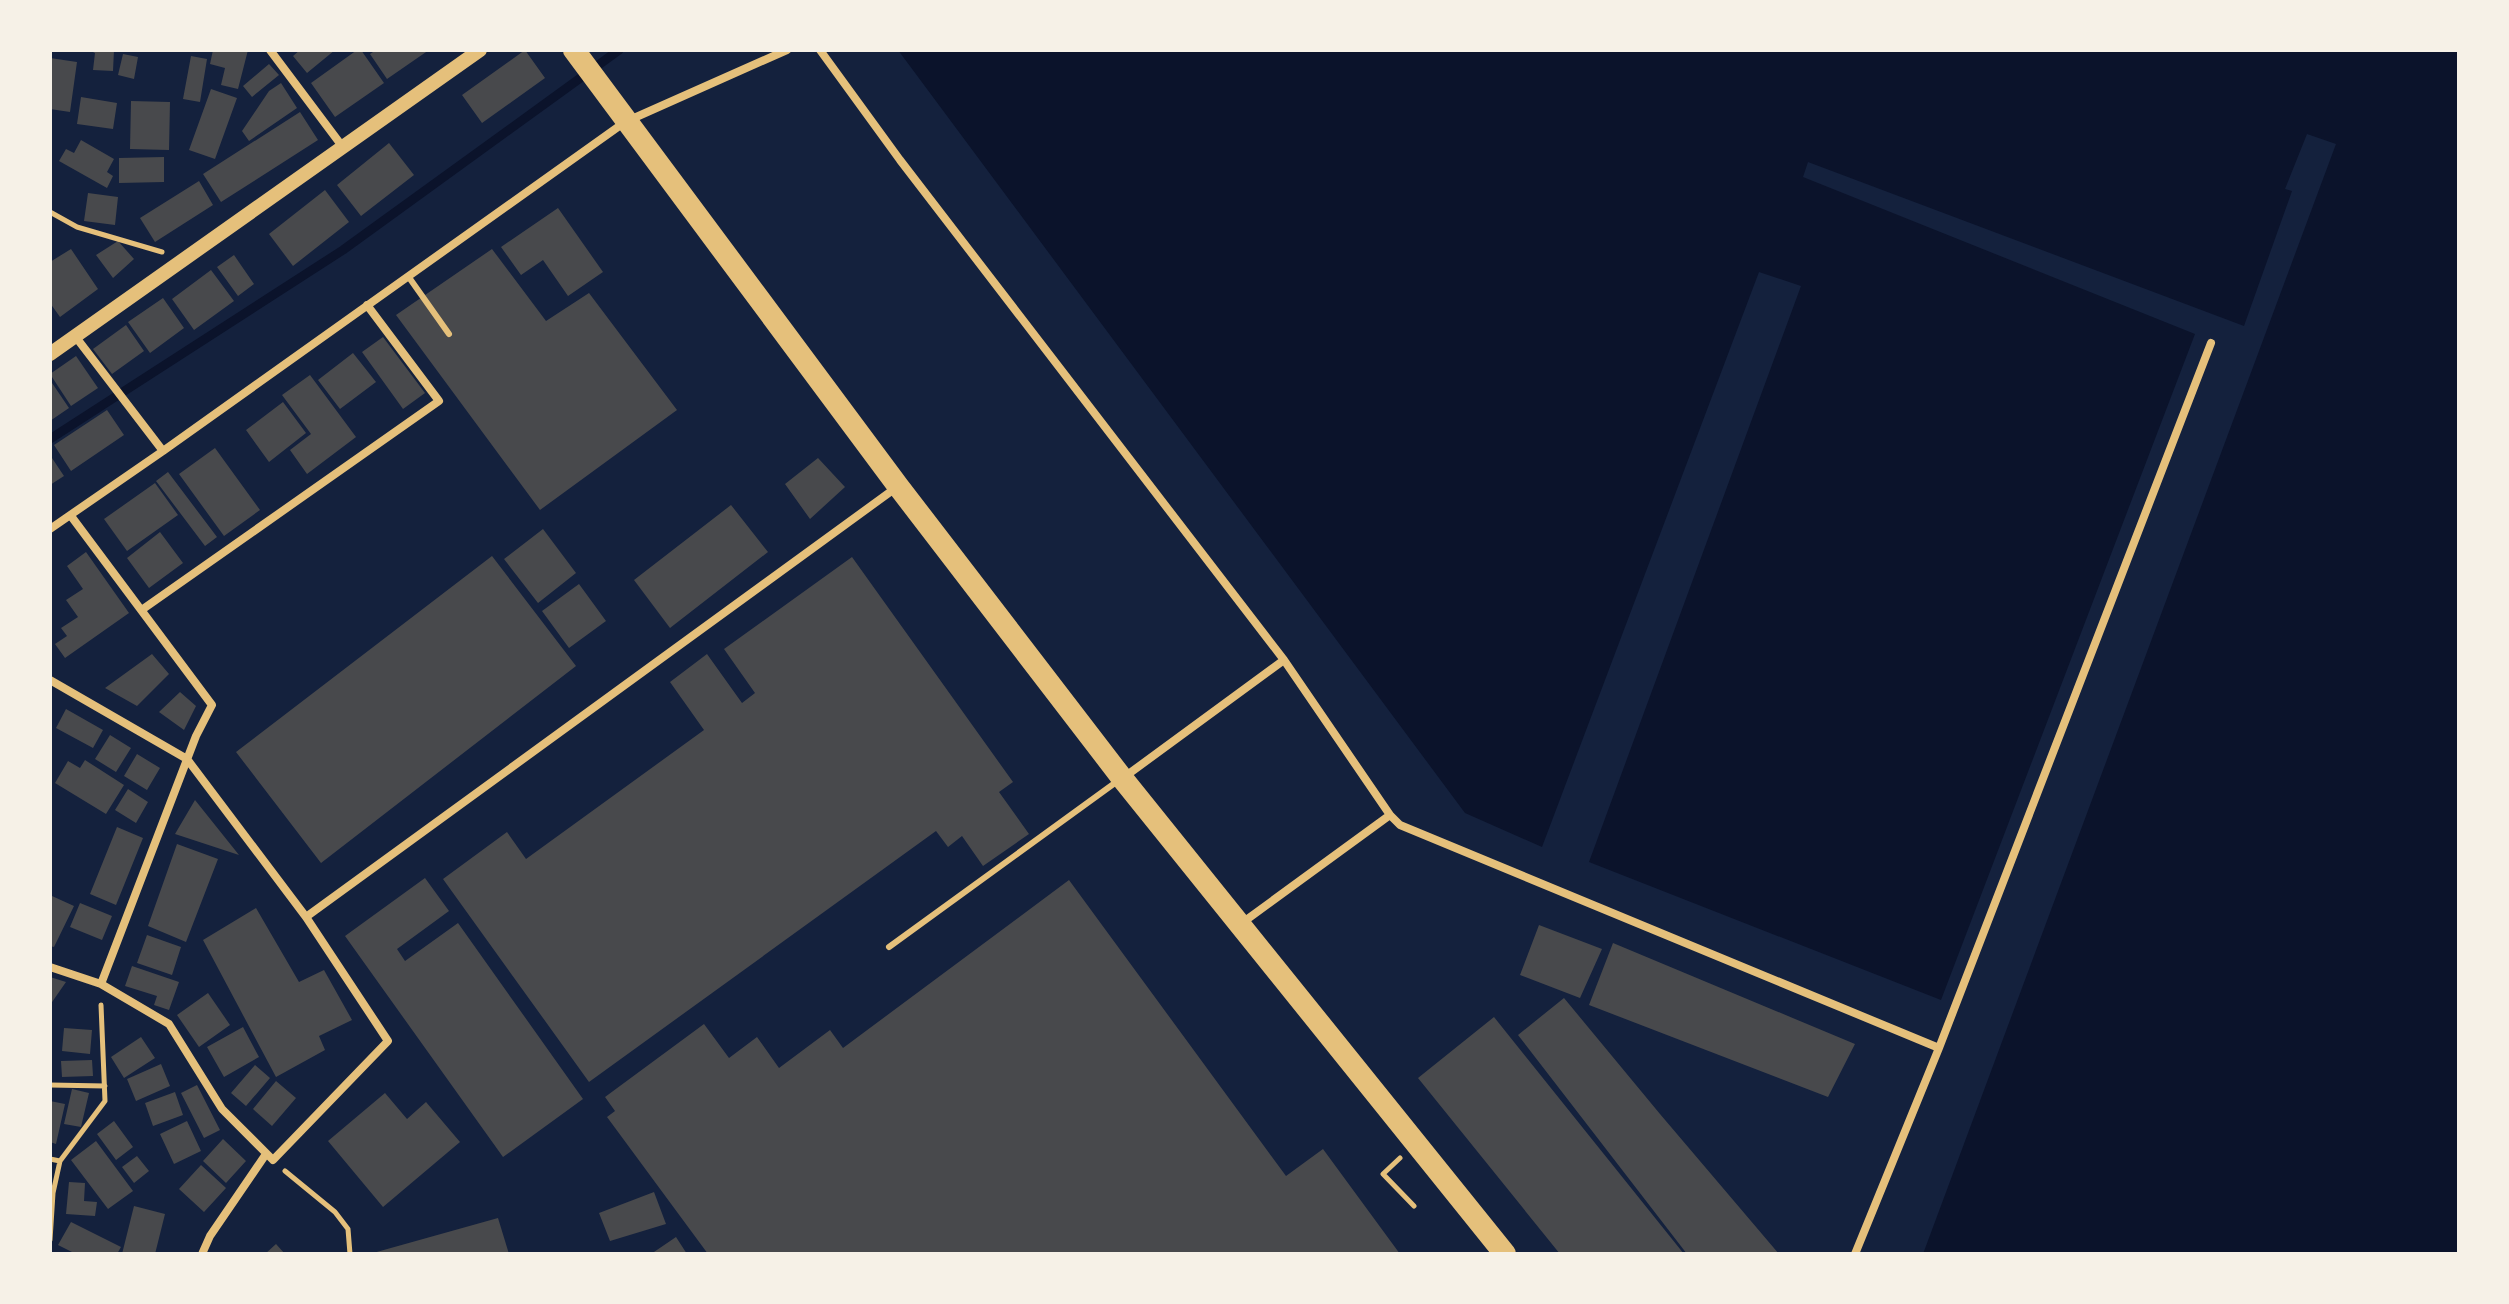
<svg xmlns="http://www.w3.org/2000/svg" width="2509" height="1304" font-family="Helvetica,sans-serif">
<style>
.water{fill:#0b132b}
.lines{fill:none;stroke-linecap:round;stroke-linejoin:round}
.stream{stroke:#0b132b;stroke-width:9}
.building{fill:#48494c}
.path{stroke:#e5c07b;stroke-width:5}
.service{stroke:#e5c07b;stroke-width:6}
.minor{stroke:#e5c07b;stroke-width:8}
.tertiary{stroke:#e5c07b;stroke-width:14}
.trunk{stroke:#e5c07b;stroke-width:22}
</style>
<rect width="100%" height="100%" fill="#14213d"/>
<path class="water" d="M898 50H2459V1254H1923L2336 144 2307 134 2285 189 2292 191 2244 326 1808 162 1803 177 2195 334 1941 1000 1589 862 1801 286 1759 272 1542 847 1465 813Z"/>
<g class="lines">
<path class="stream" d="M50 439 343 250 619 50"/>
</g>
<path class="building" d="M89 50H114L113 71 93 70 95 53Z
M213 50H248L238 89 221 85 225 68 210 64Z
M300 50H335L307 73 293 56Z
M357 50H361L384 83 335 117 311 83Z
M376 50H429L387 79 370 54Z
M525 50 545 78 482 123 462 95Z
M123 54 138 57 134 79 118 75Z
M191 56 207 59 200 102 183 99Z
M50 58 77 62 70 112 50 109Z
M269 64 279 75 252 97 243 86Z
M281 83 297 108 249 141 242 131 269 91Z
M211 89 237 98 215 159 189 150Z
M81 97 117 103 113 129 77 124Z
M131 101 170 102 169 150 130 149Z
M300 112 318 140 221 202 203 174Z
M81 140 114 159 107 172 113 176 107 188 59 161 66 149 74 153Z
M389 143 414 175 361 216 337 185Z
M164 157V182L119 183V158Z
M199 181 213 205 155 242 140 218Z
M325 190 349 222 293 266 269 234Z
M88 193 118 197 115 225 84 221Z
M558 208 603 272 568 296 543 260 521 275 501 247Z
M118 241 134 259 113 278 96 255Z
M71 249 98 289 60 317 50 303V262Z
M492 249 546 321 589 293 677 410 540 510 396 315Z
M234 255 254 284 238 296 217 267Z
M211 270 234 301 194 330 172 299Z
M163 298 184 328 150 353 128 322Z
M126 325 144 351 112 374 93 349Z
M383 337 425 393 403 409 362 352Z
M353 353 376 382 340 409 318 380Z
M76 356 98 388 71 406 50 374Z
M310 375 356 437 307 474 290 450 311 434 282 395Z
M50 380 69 408 50 421Z
M283 402 306 433 269 462 246 430Z
M107 410 124 435 71 471 54 445Z
M215 448 260 510 224 536 179 474Z
M50 455 64 476 50 485Z
M818 458 845 487 810 519 785 484Z
M168 472 217 537 205 546 156 481Z
M155 483 178 515 127 551 104 519Z
M731 505 768 552 670 628 634 580Z
M543 529 576 573 538 603 504 559Z
M160 532 183 563 149 588 127 558Z
M86 552 129 613 65 658 55 644 67 636 61 628 78 617 66 600 83 589 67 566Z
M492 556 576 666 321 863 236 752Z
M852 557 1013 782 999 792 1029 834 983 866 962 836 948 847 936 831 589 1082 443 879 507 832 526 859 704 730 670 682 707 654 742 703 755 693 724 649Z
M579 584 606 621 569 648 542 611Z
M152 654 169 674 137 706 105 688Z
M180 692 196 706 184 730 159 712Z
M66 709 103 730 93 748 56 728Z
M110 735 131 748 116 772 95 759Z
M137 754 160 768 147 790 124 776Z
M85 760 124 785 106 814 55 783 68 761 80 768Z
M128 789 148 802 136 823 115 810Z
M195 800 239 855 175 834Z
M117 827 143 838 116 905 90 894Z
M177 844 218 859 186 942 148 926Z
M425 878 449 911 397 949 405 961 458 923 583 1099 503 1157 345 936Z
M1069 880 1286 1176 1323 1149 1400 1254H708L607 1117 615 1111 605 1097 704 1024 729 1058 757 1037 779 1068 830 1030 843 1048Z
M52 896 74 906 54 947 50 946Z
M80 903 112 916 102 940 70 927Z
M256 908 299 982 324 970 352 1020 319 1036 325 1050 276 1077 203 940Z
M1539 925 1602 949 1580 998 1520 975Z
M147 935 181 947 172 975 137 963Z
M1613 943 1855 1044 1828 1097 1589 1005Z
M132 966 179 982 169 1010 154 1005 157 996 125 986Z
M50 977 66 982 50 1005Z
M208 993 230 1025 199 1047 177 1015Z
M1564 998 1660 1114 1779 1254H1687L1518 1035Z
M1494 1017 1684 1254H1560L1418 1078Z
M243 1027 259 1057 224 1077 207 1047Z
M64 1028 92 1030 90 1054 62 1051Z
M141 1037 155 1058 124 1078 111 1057Z
M92 1060 93 1076 62 1077 61 1061Z
M161 1064 170 1086 136 1101 127 1079Z
M255 1065 270 1078 246 1106 231 1093Z
M276 1081 296 1098 272 1126 253 1109Z
M197 1085 220 1130 204 1138 181 1093Z
M72 1089 89 1093 81 1127 64 1124Z
M175 1092 183 1115 153 1126 145 1103Z
M385 1093 407 1119 426 1102 460 1142 383 1207 328 1141Z
M50 1101 65 1104 56 1144 50 1142Z
M114 1121 133 1147 116 1160 97 1134Z
M187 1121 201 1151 174 1164 160 1134Z
M223 1139 246 1161 226 1183 203 1161Z
M96 1141 133 1191 108 1209 71 1160Z
M137 1156 149 1171 134 1183 122 1167Z
M201 1165 226 1188 204 1212 179 1189Z
M69 1182 85 1183 84 1201 97 1202 95 1216 66 1214Z
M654 1192 666 1224 610 1241 599 1213Z
M134 1206 165 1214 155 1254H122Z
M498 1218 509 1254H373V1253Z
M71 1222 121 1247 117 1254H76L58 1245Z
M676 1237 687 1254H651Z
M276 1244 285 1254H265Z"/>
<g class="lines">
<path class="path" d="M50 212 77 227 162 252
M50 1085 105 1086
M1400 1158 1383 1174 1414 1206
M50 1159 60 1161
M285 1171 335 1212 348 1229 350 1254
M50 1240 53 1193 60 1161 105 1101 101 1005"/>
<path class="service" d="M408 276 449 334
M889 947 1119 780"/>
<path class="minor" d="M270 50 342 146
M820 50 900 160 1284 660 1390 815 1400 825 1939 1048
M75 336 163 451 625 122 787 50
M71 516 212 705 196 736 101 984
M50 529 163 451
M143 609 439 401 367 305
M50 680 187 759 306 917 388 1041 273 1160 222 1109 169 1024 101 984 50 967
M1123 778 1284 660
M306 917 897 487
M1242 923 1390 815
M202 1254 210 1236 266 1154
M1855 1254 1939 1048 2211 343"/>
<path class="tertiary" d="M50 354 480 50"/>
<path class="trunk" d="M574 50 898 486 1122 778 1505 1254"/>
</g>
<rect width="2509" height="1304" fill="none" stroke="#f6f1e7" stroke-width="104"/>
</svg>
